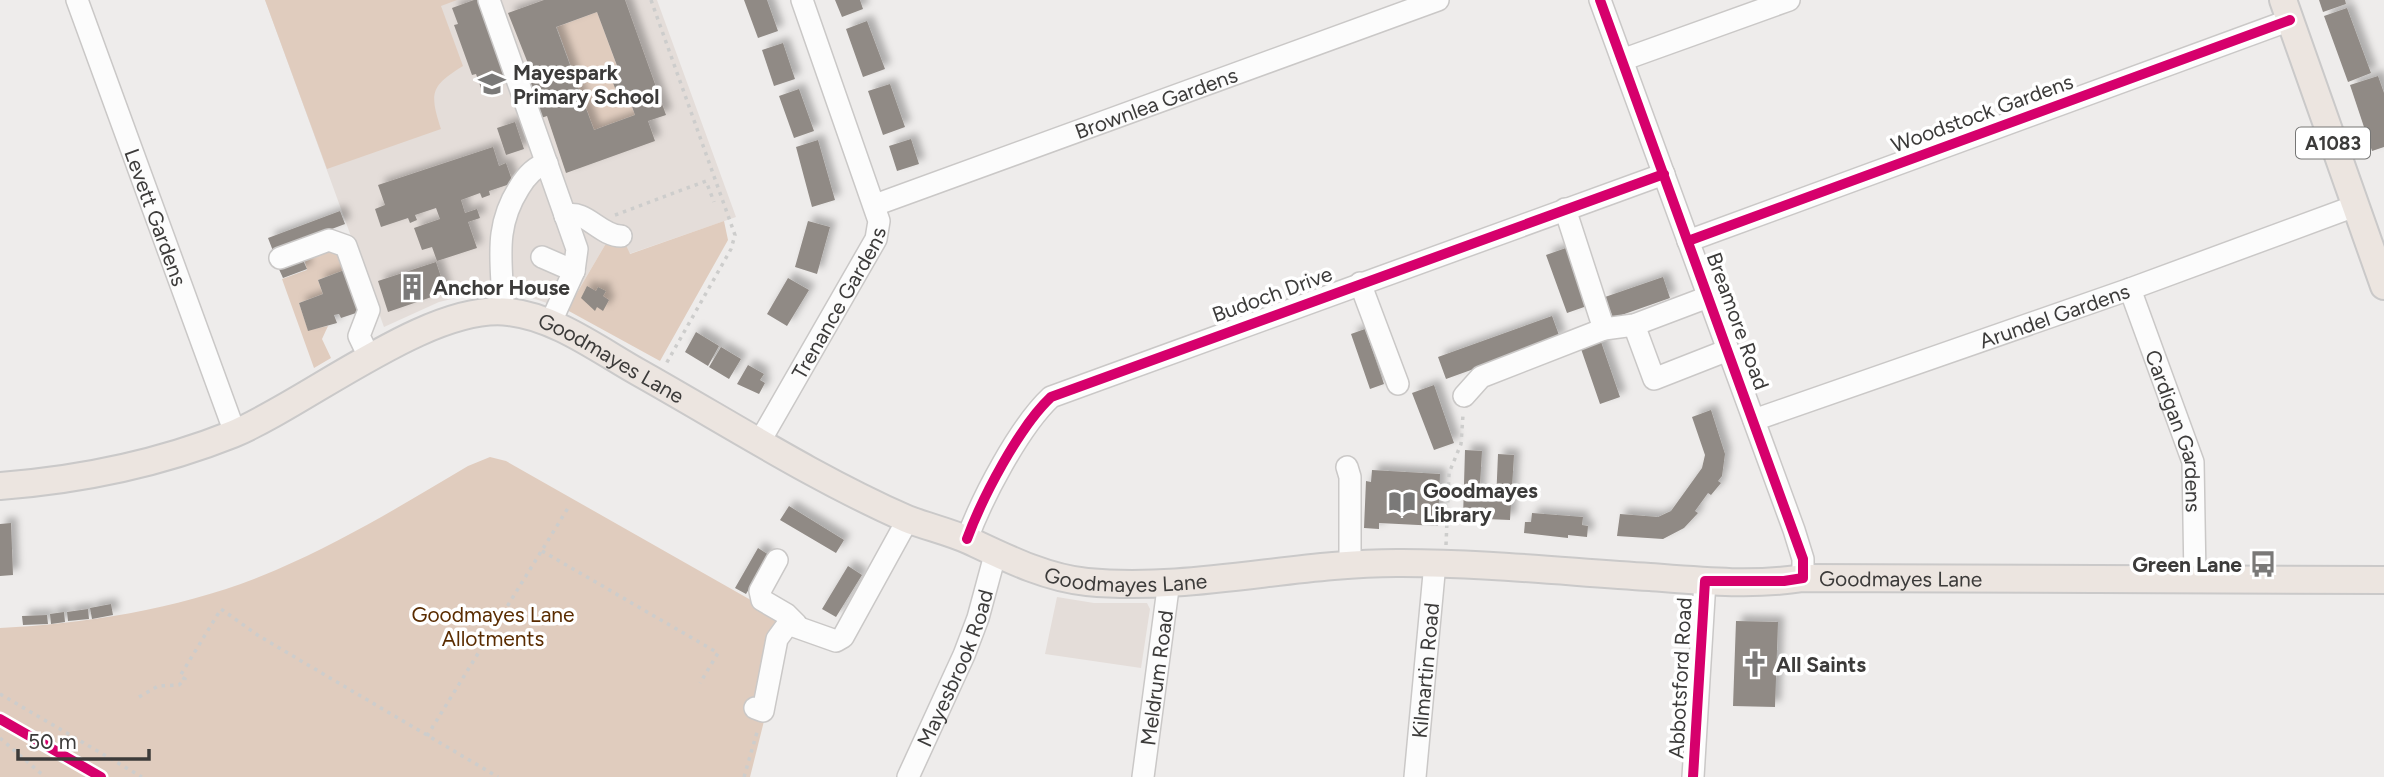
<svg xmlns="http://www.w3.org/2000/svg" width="2384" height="777" font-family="Figtree,sans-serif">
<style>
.built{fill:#e4ddd9}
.green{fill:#e0ccbe}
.building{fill:#908a85;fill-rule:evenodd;filter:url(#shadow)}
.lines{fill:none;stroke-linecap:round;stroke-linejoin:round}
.minor-casing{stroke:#cac8c7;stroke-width:24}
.major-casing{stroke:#cac9c9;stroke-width:30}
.path{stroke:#cdcdcc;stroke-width:3.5;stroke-dasharray:3.5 5;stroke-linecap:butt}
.minor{stroke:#fcfcfc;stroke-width:21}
.major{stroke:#ece5e0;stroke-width:26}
.cycleway-casing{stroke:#fff;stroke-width:15}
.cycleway{stroke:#d6006c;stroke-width:10}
.labels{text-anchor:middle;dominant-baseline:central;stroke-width:7;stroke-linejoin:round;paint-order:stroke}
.shield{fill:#fff;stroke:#767675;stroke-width:2}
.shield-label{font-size:19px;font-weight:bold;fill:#3c3b3a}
.poi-label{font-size:21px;font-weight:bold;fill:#3c3b3a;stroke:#fff;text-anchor:start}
.street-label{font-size:21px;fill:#3c3b3a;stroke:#fff}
.park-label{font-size:21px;fill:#5a2c01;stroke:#fff}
</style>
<defs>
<filter id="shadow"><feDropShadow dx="6" dy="-6" stdDeviation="3.5" flood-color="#0004"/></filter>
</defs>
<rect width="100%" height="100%" fill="#eeeceb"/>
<path class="built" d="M265 0H657L736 217 629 254 605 245 567 310 515 292 489 290 439 302 384 327Z
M1057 597 1094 603H1147L1150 609 1141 668 1045 654Z"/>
<path class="green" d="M265 0H457L441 6 463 66C431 86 429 92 441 129L327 169Z
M597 12 635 115 594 130 557 27Z
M724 221 728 240 660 361 567 310 605 245 625 243 630 254Z
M334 249 350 268 318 280 323 294 299 303 308 330 328 326 322 339 331 358 314 368 282 279 307 270 304 258Z
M490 457 506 461 777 615 773 637 784 641 750 777H0V628C93 623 190 607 276 570 343 541 406 503 468 466Z"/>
<path class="building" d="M474 0H479L509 81 482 91 476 74 472 75 454 25 458 24 452 8Z
M544 0H625L666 115 648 121 655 141 566 173 547 116 541 118 539 103 525 73 531 71 508 13ZM597 12 619 71 610 75 620 101 629 98 635 115 594 130 556 27Z
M744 0H767L778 31 758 38Z
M835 0H860L863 9 842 17Z
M2319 0H2345L2346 4 2323 12Z
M2347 8 2371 73 2348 82 2324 16Z
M867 21 885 69 863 77 846 29Z
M783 43 795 79 774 86 762 50Z
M2378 76 2384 93V147L2372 151 2350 85Z
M890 84 905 127 883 135 868 91Z
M799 89 814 131 794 138 779 96Z
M515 122 524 149 506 155 497 128Z
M911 139 919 164 897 171 889 146Z
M818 140 835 200 812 207 796 147Z
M493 147 499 166 506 163 513 183 489 191 490 195 482 198 480 193 461 200 465 213 477 209 480 218 468 222 477 248 437 261 432 247 422 250 414 228 440 219 436 208 415 215 417 220 410 223 408 218 381 227 375 209 385 205 378 185Z
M340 211 345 224 273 251 268 238Z
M808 221 830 227 817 274 795 267Z
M1566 248 1587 306 1567 313 1546 255Z
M302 258 307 269 283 278 278 267Z
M436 262 446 292 388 312 378 281Z
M347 269 362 311 341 318 339 314 334 315 337 323 308 331 299 303 323 294 318 280Z
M1663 277 1670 298 1613 318 1605 297Z
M788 278 809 290 787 326 767 314Z
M587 286 596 291 598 287 606 291 603 296 609 300 603 311 597 307 595 311 581 298Z
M1552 316 1560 338 1446 379 1438 357Z
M1365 329 1384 384 1370 389 1351 334Z
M696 332 719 346 708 366 685 352Z
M1600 339 1620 397 1600 404 1580 346Z
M721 347 741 359 729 379 709 367Z
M748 365 764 374 760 380 765 383 759 394 737 384Z
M1434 385 1454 443 1434 450 1412 393Z
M1711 410 1725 454 1722 476 1718 481 1721 483 1711 495 1708 493 1695 511 1698 513 1684 528 1663 539 1617 536 1620 514 1658 517 1671 511 1702 468 1705 455 1692 417Z
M1465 450 1482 451 1479 501 1496 502 1498 454 1514 455 1510 520 1463 518Z
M1372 470 1440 474 1438 526 1379 523V529L1364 528 1366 481 1371 482Z
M789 506 844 540 836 553 780 520Z
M1532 513 1583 517 1582 525 1588 526 1587 537 1568 535V538L1524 533 1525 522H1531Z
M11 523 13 575 0 576V524Z
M758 548 769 555 746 594 735 588Z
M848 566 862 575 836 617 822 609Z
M111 604 113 615 92 619 90 608Z
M88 609 89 619 68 621 67 612Z
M64 612 65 622 51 624 50 614Z
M47 615 48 624 23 625 22 616Z
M1736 621 1778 622 1775 707 1733 706Z"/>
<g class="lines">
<defs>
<g id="minor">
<path id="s1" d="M77 0 235 433"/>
<path d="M489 0 577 249 574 271 550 324"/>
<path d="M1600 0 1794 530 1803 559V578"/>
<path d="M1622 60 1789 0"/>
<path id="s2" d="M875 205 1438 0"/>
<path d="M1565 209 1604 329"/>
<path d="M565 216C585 208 600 236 621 236"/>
<path d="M1688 241 2290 20"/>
<path d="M542 257 574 271"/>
<path d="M280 258 329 240 346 246 369 310 359 336 370 359"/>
<path d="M1360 283 1398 384"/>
<path id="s3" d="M2130 289 2193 462 2195 578"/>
<path d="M503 311C503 264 492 231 519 188 526 176 534 167 547 163"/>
<path d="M1634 325 1654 379 1728 350"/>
<path d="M1464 396 1481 377 1604 329 1634 325 1708 297"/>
<path id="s4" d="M1754 420 2130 289 2355 206"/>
<path id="s5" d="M760 441 876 239 879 221 802 0"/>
<path d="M1347 467 1350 477V565"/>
<path d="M967 539C982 498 1019 427 1051 397L1664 174"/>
<path d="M777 560 760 591 762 600 786 614 796 624"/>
<path d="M755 708 763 711 777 639 788 624 836 641 843 637 908 519"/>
<path id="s6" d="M908 777 964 655 978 618 995 555"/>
<path id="s7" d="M1143 777 1169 581"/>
<path id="s8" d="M1415 777 1435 563"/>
<path d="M1693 777 1705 581"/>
</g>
<g id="major">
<path d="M2283 0 2384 286"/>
<path id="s9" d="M0 486C79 480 158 464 233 434 309 402 430 302 509 312 555 317 599 350 638 372 727 422 814 478 907 519 928 527 950 532 970 541 1006 558 1046 578 1087 582 1192 592 1297 562 1402 563 1485 563 1568 572 1650 577 1701 581 1753 586 1803 578L2384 580"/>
</g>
</defs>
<use href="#minor" class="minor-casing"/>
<use href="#major" class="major-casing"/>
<path class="path" d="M651 0 735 235 731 249 666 364
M615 215 706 181 714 202
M1446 545 1449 473 1461 444 1463 415
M542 551 718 653 700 683
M0 694 142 777
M139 697 158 686 179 685 185 679 180 676 221 609 259 636 498 777
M427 736 568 508
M0 738 45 777
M744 777 758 729"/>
<use href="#minor" class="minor"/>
<use href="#major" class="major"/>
<defs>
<path id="cycleway" d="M1600 0 1803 559V578L1784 581H1705L1693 777
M1688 241 2290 20
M967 539C982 498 1019 427 1051 397L1664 174
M0 719 101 777"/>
</defs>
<use href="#cycleway" class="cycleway-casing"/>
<use href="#cycleway" class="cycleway"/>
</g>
<defs>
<symbol id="school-bare" viewBox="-9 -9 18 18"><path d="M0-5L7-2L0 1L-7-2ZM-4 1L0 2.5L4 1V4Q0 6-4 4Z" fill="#7a7978" stroke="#fff" stroke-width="2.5" paint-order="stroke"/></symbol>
<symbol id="building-bare" viewBox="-9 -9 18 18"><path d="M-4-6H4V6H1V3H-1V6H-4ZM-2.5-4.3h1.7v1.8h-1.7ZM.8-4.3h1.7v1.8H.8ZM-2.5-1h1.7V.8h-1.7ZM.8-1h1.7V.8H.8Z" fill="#7a7978" stroke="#fff" stroke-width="2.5" paint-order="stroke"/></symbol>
<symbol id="library-bare" viewBox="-9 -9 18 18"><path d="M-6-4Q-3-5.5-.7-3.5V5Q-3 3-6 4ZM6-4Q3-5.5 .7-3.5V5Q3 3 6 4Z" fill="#7a7978" stroke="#fff" stroke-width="2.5" paint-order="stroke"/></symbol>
<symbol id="bus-bare" viewBox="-9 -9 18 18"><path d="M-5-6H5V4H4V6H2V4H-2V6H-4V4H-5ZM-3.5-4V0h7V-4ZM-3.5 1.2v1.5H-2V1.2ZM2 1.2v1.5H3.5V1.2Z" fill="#7a7978" stroke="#fff" stroke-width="2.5" paint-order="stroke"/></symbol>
<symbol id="church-bare" viewBox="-9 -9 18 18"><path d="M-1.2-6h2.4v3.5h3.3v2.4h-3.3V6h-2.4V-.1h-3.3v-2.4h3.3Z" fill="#7a7978" stroke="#fff" stroke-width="2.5" paint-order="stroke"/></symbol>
</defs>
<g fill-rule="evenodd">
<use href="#school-bare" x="473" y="65" width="38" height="38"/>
<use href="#building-bare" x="393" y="268" width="38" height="38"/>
<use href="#library-bare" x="1383" y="483" width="38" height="38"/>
<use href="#bus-bare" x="2244" y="545" width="38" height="38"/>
<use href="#church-bare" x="1736" y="645" width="38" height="38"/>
</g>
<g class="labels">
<rect class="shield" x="2296" y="127.5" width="74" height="31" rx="5"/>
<g class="shield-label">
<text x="2333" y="143">A1083</text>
</g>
<g class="poi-label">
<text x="513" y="72">Mayespark<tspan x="513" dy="24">Primary School</tspan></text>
<text x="433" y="287">Anchor House</text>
<text x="1423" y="490">Goodmayes<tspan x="1423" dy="24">Library</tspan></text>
<text x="2242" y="564" text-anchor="end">Green Lane</text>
<text x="1776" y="664">All Saints</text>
</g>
<g class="street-label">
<text stroke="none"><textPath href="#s2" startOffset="299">Brownlea Gardens</textPath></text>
<text transform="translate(1982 113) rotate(-20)">Woodstock Gardens</text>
<text stroke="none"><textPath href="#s1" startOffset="231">Levett Gardens</textPath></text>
<text transform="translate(1272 294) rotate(-20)">Budoch Drive</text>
<text stroke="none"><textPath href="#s5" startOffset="159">Trenance Gardens</textPath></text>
<text stroke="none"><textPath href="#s4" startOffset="318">Arundel Gardens</textPath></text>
<text transform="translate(1738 321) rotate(70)">Breamore Road</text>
<text stroke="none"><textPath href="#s9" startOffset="658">Goodmayes Lane</textPath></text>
<text stroke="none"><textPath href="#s3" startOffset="150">Cardigan Gardens</textPath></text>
<text stroke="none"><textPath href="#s9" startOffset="1225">Goodmayes Lane</textPath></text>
<text stroke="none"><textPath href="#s9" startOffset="2002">Goodmayes Lane</textPath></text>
<text stroke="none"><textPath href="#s6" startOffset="119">Mayesbrook Road</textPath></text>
<text stroke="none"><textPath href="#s8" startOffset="107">Kilmartin Road</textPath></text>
<text transform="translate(1680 678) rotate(-87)">Abbotsford Road</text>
<text stroke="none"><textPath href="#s7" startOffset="100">Meldrum Road</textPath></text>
</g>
<g class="park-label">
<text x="493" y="614">Goodmayes Lane<tspan x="493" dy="24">Allotments</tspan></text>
</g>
</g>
<path d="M18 749v10h131v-10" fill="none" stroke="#3c3b3a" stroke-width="3.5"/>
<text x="28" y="749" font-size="21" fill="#3c3b3a" stroke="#ffffff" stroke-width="5" paint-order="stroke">50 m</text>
</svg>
